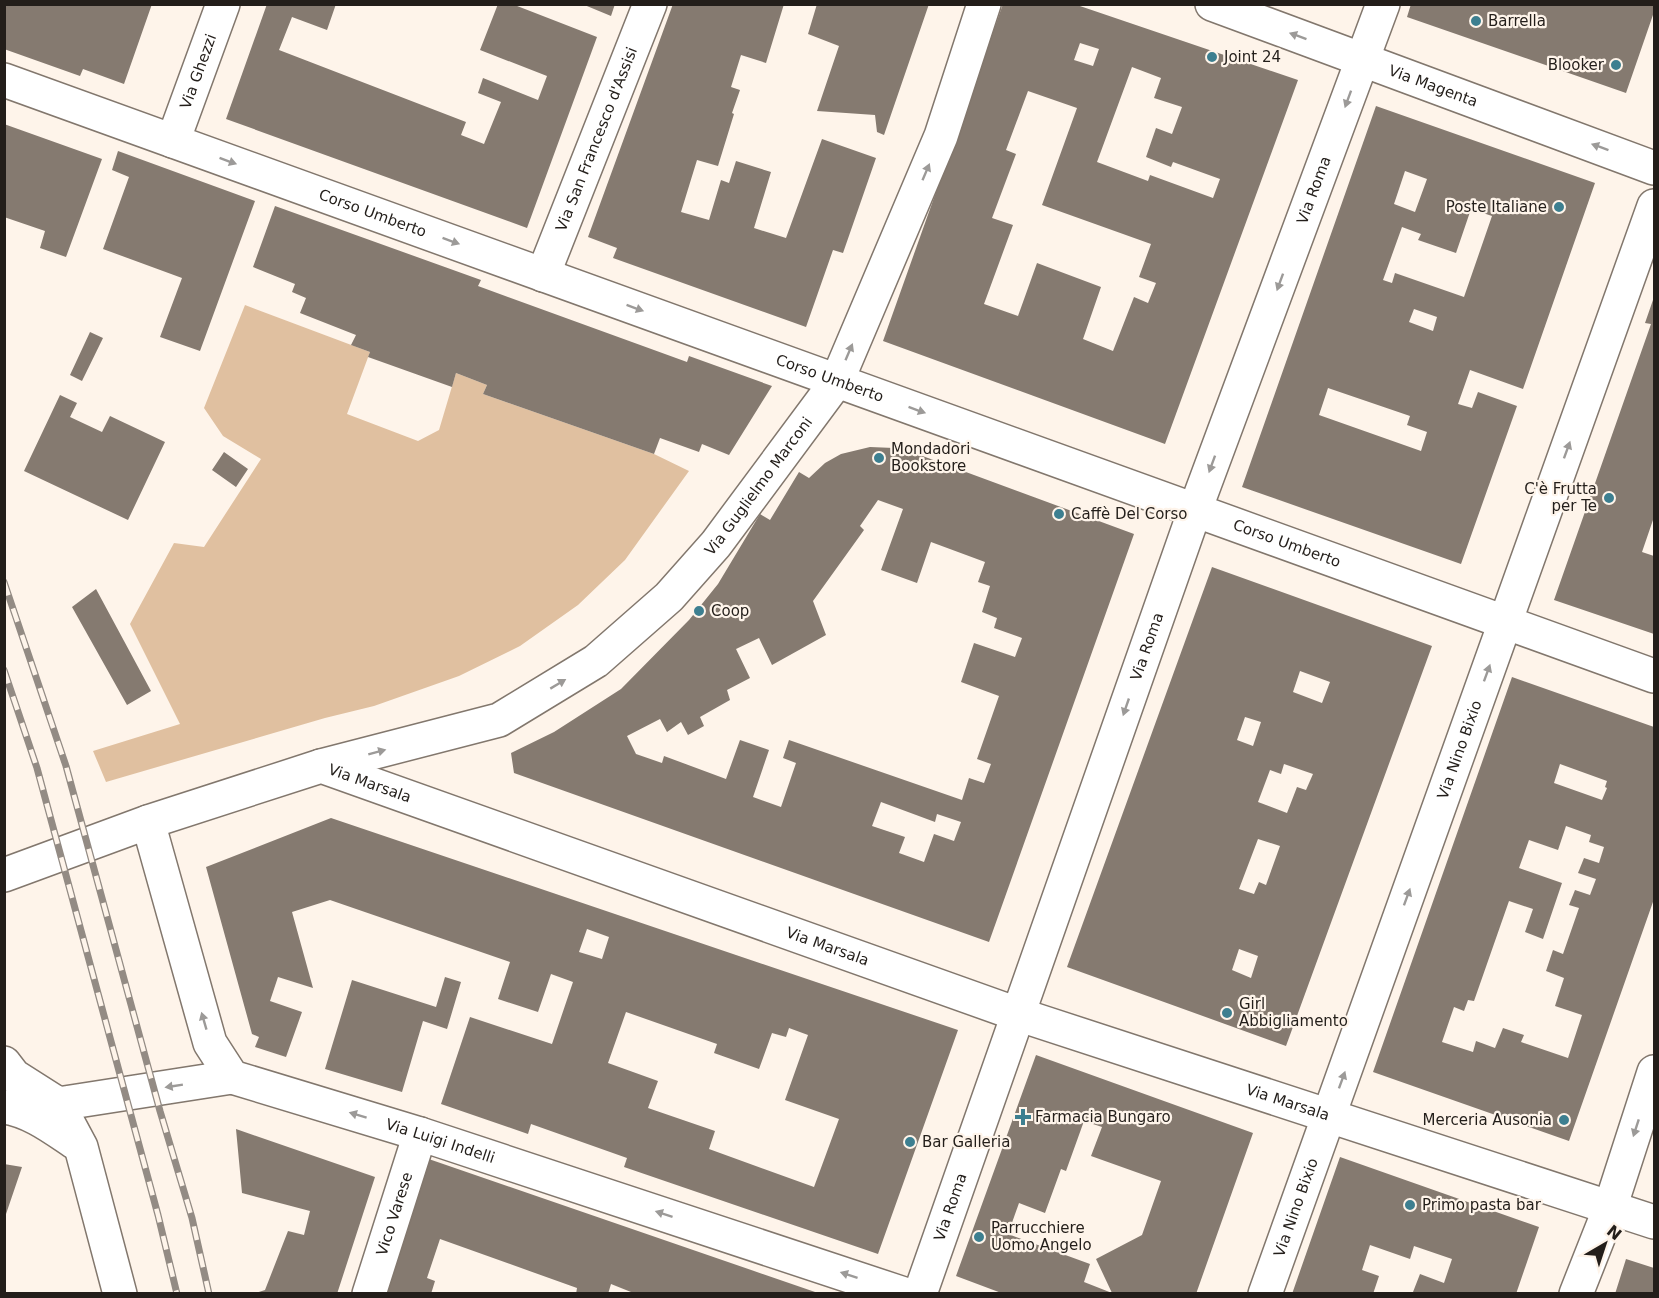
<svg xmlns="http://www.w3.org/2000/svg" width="1659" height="1298" font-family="'DejaVu Sans',sans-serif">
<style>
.green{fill:#e0c0a0}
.building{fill:#857a70;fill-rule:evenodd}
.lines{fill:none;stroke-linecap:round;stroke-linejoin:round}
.street-casing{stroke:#82776d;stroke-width:36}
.street{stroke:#fff;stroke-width:33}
.rail-casing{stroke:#938b84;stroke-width:7}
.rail{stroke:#fef4ea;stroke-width:4.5;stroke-dasharray:14;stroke-linecap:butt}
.oneway{fill:#9c9a98}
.poi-dot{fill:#3d7f90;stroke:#fef4ea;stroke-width:2}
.labels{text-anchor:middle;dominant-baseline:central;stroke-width:4.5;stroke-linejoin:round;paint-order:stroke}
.poi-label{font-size:15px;fill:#231e1a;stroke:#fef4ea;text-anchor:start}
.street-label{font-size:15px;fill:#231e1a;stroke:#fef4ea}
</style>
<rect width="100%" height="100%" fill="#fef4ea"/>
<path class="green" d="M245 305 370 352 347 414 418 441 439 430 456 373 487 385 483 394 654 454 689 471 625 560 578 605 520 646 459 676 374 706 325 718 106 782 93 751 180 724 130 624 174 543 204 547 261 459 223 436 204 408Z"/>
<path class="building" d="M4 4H152L124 84 83 69 80 76 4 49Z
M267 4H336L327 30 292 17 279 50 466 122 461 135 484 144 501 102 478 93 483 78 538 100 547 76 480 50 498 4H512L597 37 527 228 226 119Z
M582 4H615L611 16Z
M673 4H784L766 63 741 55 731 87 740 90 732 113 734 114 718 166 697 160 681 212 709 220 721 180 729 183 736 161 771 172 754 228 786 238 822 139 876 158 843 253 833 250 806 327 613 258 617 248 588 237Z
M817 4H929L884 135 877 132 875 115 817 111 839 46 808 34Z
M1003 4H1074L1298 80 1165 444 883 341ZM1080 43 1099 49 1093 66 1074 60ZM1132 67 1161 78 1154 98 1182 107 1172 134 1156 128 1146 157 1171 167 1173 162 1220 179 1213 198 1150 175 1148 181 1097 162ZM1028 91 1077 108 1042 205 1151 244 1139 277 1156 283 1148 303 1134 297 1113 351 1083 339 1101 287 1037 263 1018 316 984 304 1013 225 992 218 1016 154 1006 150Z
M1411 4H1654V12L1626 93 1407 17Z
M1376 106 1595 183 1523 389 1470 370 1458 404 1472 408 1478 392 1517 406 1461 564 1242 487ZM1405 171 1427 179 1415 212 1394 204ZM1471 209 1492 216 1464 297 1395 273 1392 283 1383 280 1402 227 1421 234 1418 240 1456 253ZM1414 309 1437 317 1433 331 1409 322ZM1328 388 1410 416 1407 425 1427 432 1421 451 1319 415Z
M4 124 102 159 66 257 40 248 45 231 4 217Z
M118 151 255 201 200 351 160 337 182 278 103 249 129 177 112 170Z
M275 206 481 280 478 286 687 362 689 356 772 386 729 455 702 444 699 452 660 438 654 454 483 394 487 385 456 373 452 387 368 357 370 352 351 345 356 335 300 313 306 298 292 292 295 284 253 267Z
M1654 297V517L1642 552 1654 556V634L1554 600 1651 324 1645 323Z
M90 332 103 338 82 381 70 375Z
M60 395 77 403 70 417 102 432 110 416 165 442 128 520 24 471Z
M870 447 894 448 909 451 1134 534 989 942 514 773 511 753 554 732 621 689 689 620 718 584 760 514 770 520 799 472 809 478 825 463 841 454ZM878 500 903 509 881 570 917 583 931 542 985 562 978 582 990 586 982 612 997 618 994 628 1022 638 1015 657 974 643 961 682 999 696 977 759 991 764 984 783 969 778 962 800 789 740 783 758 796 763 781 807 753 797 769 750 740 740 726 779 664 756 662 763 636 754 627 736 660 719 667 732 681 722 688 735 704 726 700 717 730 700 727 690 750 678 736 649 759 638 772 665 826 635 813 601 864 530 860 526ZM881 802 935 822 937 814 961 822 954 841 934 834 924 862 899 853 905 837 872 826Z
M224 452 248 469 236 487 212 470Z
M1212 567 1432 646 1286 1046 1067 967ZM1300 671 1330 682 1322 703 1293 692ZM1245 717 1261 722 1253 746 1237 740ZM1284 764 1313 774 1306 790 1297 787 1287 813 1258 802 1270 770 1281 774ZM1258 839 1280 846 1266 885 1259 882 1254 894 1239 889ZM1239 949 1258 956 1251 978 1232 970Z
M96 589 151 691 127 705 72 607Z
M1512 677 1654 727V899L1569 1141 1373 1072ZM1560 764 1607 781 1605 787 1607 788 1602 800 1554 783ZM1566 826 1591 835 1589 842 1604 847 1599 863 1584 858 1578 873 1596 879 1590 895 1575 890 1569 905 1579 908 1563 954 1553 950 1546 971 1564 978 1555 1006 1582 1015 1568 1058 1521 1042 1524 1035 1503 1028 1495 1048 1476 1041 1473 1052 1442 1042 1454 1007 1464 1011 1468 1000 1474 1001 1509 901 1533 909 1525 932 1543 939 1562 883 1519 868 1529 840 1558 850Z
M331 818 958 1030 878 1254 624 1167 627 1158 531 1124 528 1134 441 1104 470 1017 552 1044 573 982 551 974 538 1012 498 999 510 962 330 900 292 912 313 988 278 977 270 1001 302 1012 286 1057 255 1047 259 1037 252 1034 206 867ZM587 929 609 937 602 959 579 952ZM626 1012 717 1044 714 1053 759 1069 772 1033 786 1037 789 1028 808 1035 785 1100 839 1119 814 1187 709 1149 715 1131 648 1108 658 1081 608 1063Z
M445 977 461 982 447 1029 423 1021 402 1092 325 1069 352 980 436 1007Z
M1036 1055 1253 1133 1196 1294H1004L956 1276ZM1084 1121 1102 1127 1091 1156 1161 1181 1142 1235 1096 1259 1112 1293 1084 1282 1090 1264 1008 1234 1019 1203 1045 1213 1061 1169 1066 1171Z
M236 1129 375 1177 337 1294H252L265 1290 288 1231 304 1235 310 1211 242 1193Z
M420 1156 818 1293V1294H636L611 1284 608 1294H576L577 1288 440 1239 427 1278 435 1281 431 1294H375Z
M1340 1157 1539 1227 1516 1294H1418L1413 1292 1420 1274 1444 1283 1452 1259 1414 1246 1410 1259 1370 1245 1362 1270 1379 1276 1373 1294H1292Z
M4 1164 22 1167 5 1217H4Z
M1626 1259 1654 1268V1294H1615Z"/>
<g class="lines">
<defs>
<g id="street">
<path id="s1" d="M1212 4 1654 168"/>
<path id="s2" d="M4 80 1654 676"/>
<path id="s3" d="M173 141 223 4"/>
<path id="s4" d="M543 275 650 4"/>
<path id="s5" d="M321 766 499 720 596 661 669 597 716 544 837 381 941 136 984 4"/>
<path id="s6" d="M148 822 210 1043 232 1077 420 1134 904 1294"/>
<path id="s7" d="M4 875 148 822 321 766 1017 1014 1654 1222"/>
<path d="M4 1063 14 1076 58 1104 232 1077"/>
<path d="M58 1104 81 1147 120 1294"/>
<path d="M4 1107C31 1111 53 1128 74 1142"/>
<path id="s8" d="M369 1294 420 1134"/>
<path id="s9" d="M920 1294 1195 510 1383 4"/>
<path id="s10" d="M1265 1294 1654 206"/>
<path d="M1576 1294 1610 1208 1654 1072"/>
</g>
</defs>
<use href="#street" class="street-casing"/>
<use href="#street" class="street"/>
<defs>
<path id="rail" d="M4 582 66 766 160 1111 192 1218 209 1294
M4 670 37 768 158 1215 177 1294"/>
</defs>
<use href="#rail" class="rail-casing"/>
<use href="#rail" class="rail"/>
</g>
<defs><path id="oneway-solid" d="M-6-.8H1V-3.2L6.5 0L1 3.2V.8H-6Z" transform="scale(1.5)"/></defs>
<g class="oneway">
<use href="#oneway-solid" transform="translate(1298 36) rotate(-160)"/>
<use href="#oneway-solid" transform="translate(1348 99) rotate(110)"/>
<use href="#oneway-solid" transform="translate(1600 147) rotate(-160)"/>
<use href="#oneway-solid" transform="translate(228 161) rotate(20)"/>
<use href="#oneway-solid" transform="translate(926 172) rotate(-67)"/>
<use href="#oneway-solid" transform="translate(451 241) rotate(20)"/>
<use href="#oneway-solid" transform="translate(1280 282) rotate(110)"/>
<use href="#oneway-solid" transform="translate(635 308) rotate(20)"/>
<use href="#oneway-solid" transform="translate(849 352) rotate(-67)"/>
<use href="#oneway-solid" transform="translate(917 410) rotate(20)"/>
<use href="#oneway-solid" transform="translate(1567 450) rotate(-70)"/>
<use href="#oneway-solid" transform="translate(1212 464) rotate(110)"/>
<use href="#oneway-solid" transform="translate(1487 673) rotate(-70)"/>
<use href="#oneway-solid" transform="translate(558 684) rotate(-31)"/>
<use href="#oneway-solid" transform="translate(1126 707) rotate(109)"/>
<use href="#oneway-solid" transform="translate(377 752) rotate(-15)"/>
<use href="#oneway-solid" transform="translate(1407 897) rotate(-70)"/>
<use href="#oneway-solid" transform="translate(204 1021) rotate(-106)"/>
<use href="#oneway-solid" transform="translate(1342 1080) rotate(-70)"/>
<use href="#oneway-solid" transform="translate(174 1086) rotate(171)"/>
<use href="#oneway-solid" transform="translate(358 1115) rotate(-163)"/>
<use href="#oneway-solid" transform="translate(1636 1128) rotate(108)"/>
<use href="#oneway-solid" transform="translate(664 1214) rotate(-162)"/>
<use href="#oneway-solid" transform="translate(849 1275) rotate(-162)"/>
</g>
<g class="poi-dot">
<circle cx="1476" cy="21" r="6"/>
<circle cx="1212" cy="57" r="6"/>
<circle cx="1616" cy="65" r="6"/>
<circle cx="1559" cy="207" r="6"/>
<circle cx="879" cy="458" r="6"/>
<circle cx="1609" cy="498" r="6"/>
<circle cx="1059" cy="514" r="6"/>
<circle cx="699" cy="611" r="6"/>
<circle cx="1227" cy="1013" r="6"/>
<path d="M1020 1108h6v6h6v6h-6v6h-6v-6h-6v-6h6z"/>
<circle cx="1564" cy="1120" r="6"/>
<circle cx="910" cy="1142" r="6"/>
<circle cx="1410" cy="1205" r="6"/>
<circle cx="979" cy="1237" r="6"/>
</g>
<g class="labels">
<g class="poi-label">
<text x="1488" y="21">Barrella</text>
<text x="1224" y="57">Joint 24</text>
<text x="1604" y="65" text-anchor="end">Blooker</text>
<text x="1547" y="207" text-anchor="end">Poste Italiane</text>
<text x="891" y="449">Mondadori<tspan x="891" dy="17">Bookstore</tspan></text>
<text x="1597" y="489" text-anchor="end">C'è Frutta<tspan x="1597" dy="17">per Te</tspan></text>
<text x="1071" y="514">Caffè Del Corso</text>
<text x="711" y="611">Coop</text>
<text x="1239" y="1004">Girl<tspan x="1239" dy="17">Abbigliamento</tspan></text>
<text x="1035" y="1117">Farmacia Bungaro</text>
<text x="1552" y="1120" text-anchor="end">Merceria Ausonia</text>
<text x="922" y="1142">Bar Galleria</text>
<text x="1422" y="1205">Primo pasta bar</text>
<text x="991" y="1228">Parrucchiere<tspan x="991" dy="17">Uomo Angelo</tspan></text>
</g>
<g class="street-label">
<text stroke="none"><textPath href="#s3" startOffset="74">Via Ghezzi</textPath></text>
<text stroke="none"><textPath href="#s1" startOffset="236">Via Magenta</textPath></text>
<text stroke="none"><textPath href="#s4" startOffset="146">Via San Francesco d'Assisi</textPath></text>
<text stroke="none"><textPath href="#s9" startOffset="1172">Via Roma</textPath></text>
<text stroke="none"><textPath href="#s2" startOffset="392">Corso Umberto</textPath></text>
<text stroke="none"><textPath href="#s2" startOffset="878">Corso Umberto</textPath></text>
<text stroke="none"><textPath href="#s5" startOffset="537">Via Guglielmo Marconi</textPath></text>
<text stroke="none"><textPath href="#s2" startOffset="1364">Corso Umberto</textPath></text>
<text stroke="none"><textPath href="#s9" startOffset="686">Via Roma</textPath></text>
<text stroke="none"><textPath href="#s10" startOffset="578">Via Nino Bixio</textPath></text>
<text stroke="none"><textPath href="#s7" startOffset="387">Via Marsala</textPath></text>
<text stroke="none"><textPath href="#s7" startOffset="873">Via Marsala</textPath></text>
<text stroke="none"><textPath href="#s7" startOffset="1359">Via Marsala</textPath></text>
<text stroke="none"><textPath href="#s6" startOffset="488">Via Luigi Indelli</textPath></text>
<text stroke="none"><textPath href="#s10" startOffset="92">Via Nino Bixio</textPath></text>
<text stroke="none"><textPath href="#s9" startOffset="92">Via Roma</textPath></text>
<text stroke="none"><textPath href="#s8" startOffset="84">Vico Varese</textPath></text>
</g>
</g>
<rect width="1659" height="1298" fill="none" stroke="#231e1a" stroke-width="12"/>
<g transform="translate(1605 1244) rotate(39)" stroke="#fef4ea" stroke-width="4.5" paint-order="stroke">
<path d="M0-4.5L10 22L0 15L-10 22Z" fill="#231e1a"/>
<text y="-9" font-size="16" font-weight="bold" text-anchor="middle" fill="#231e1a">N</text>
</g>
</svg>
